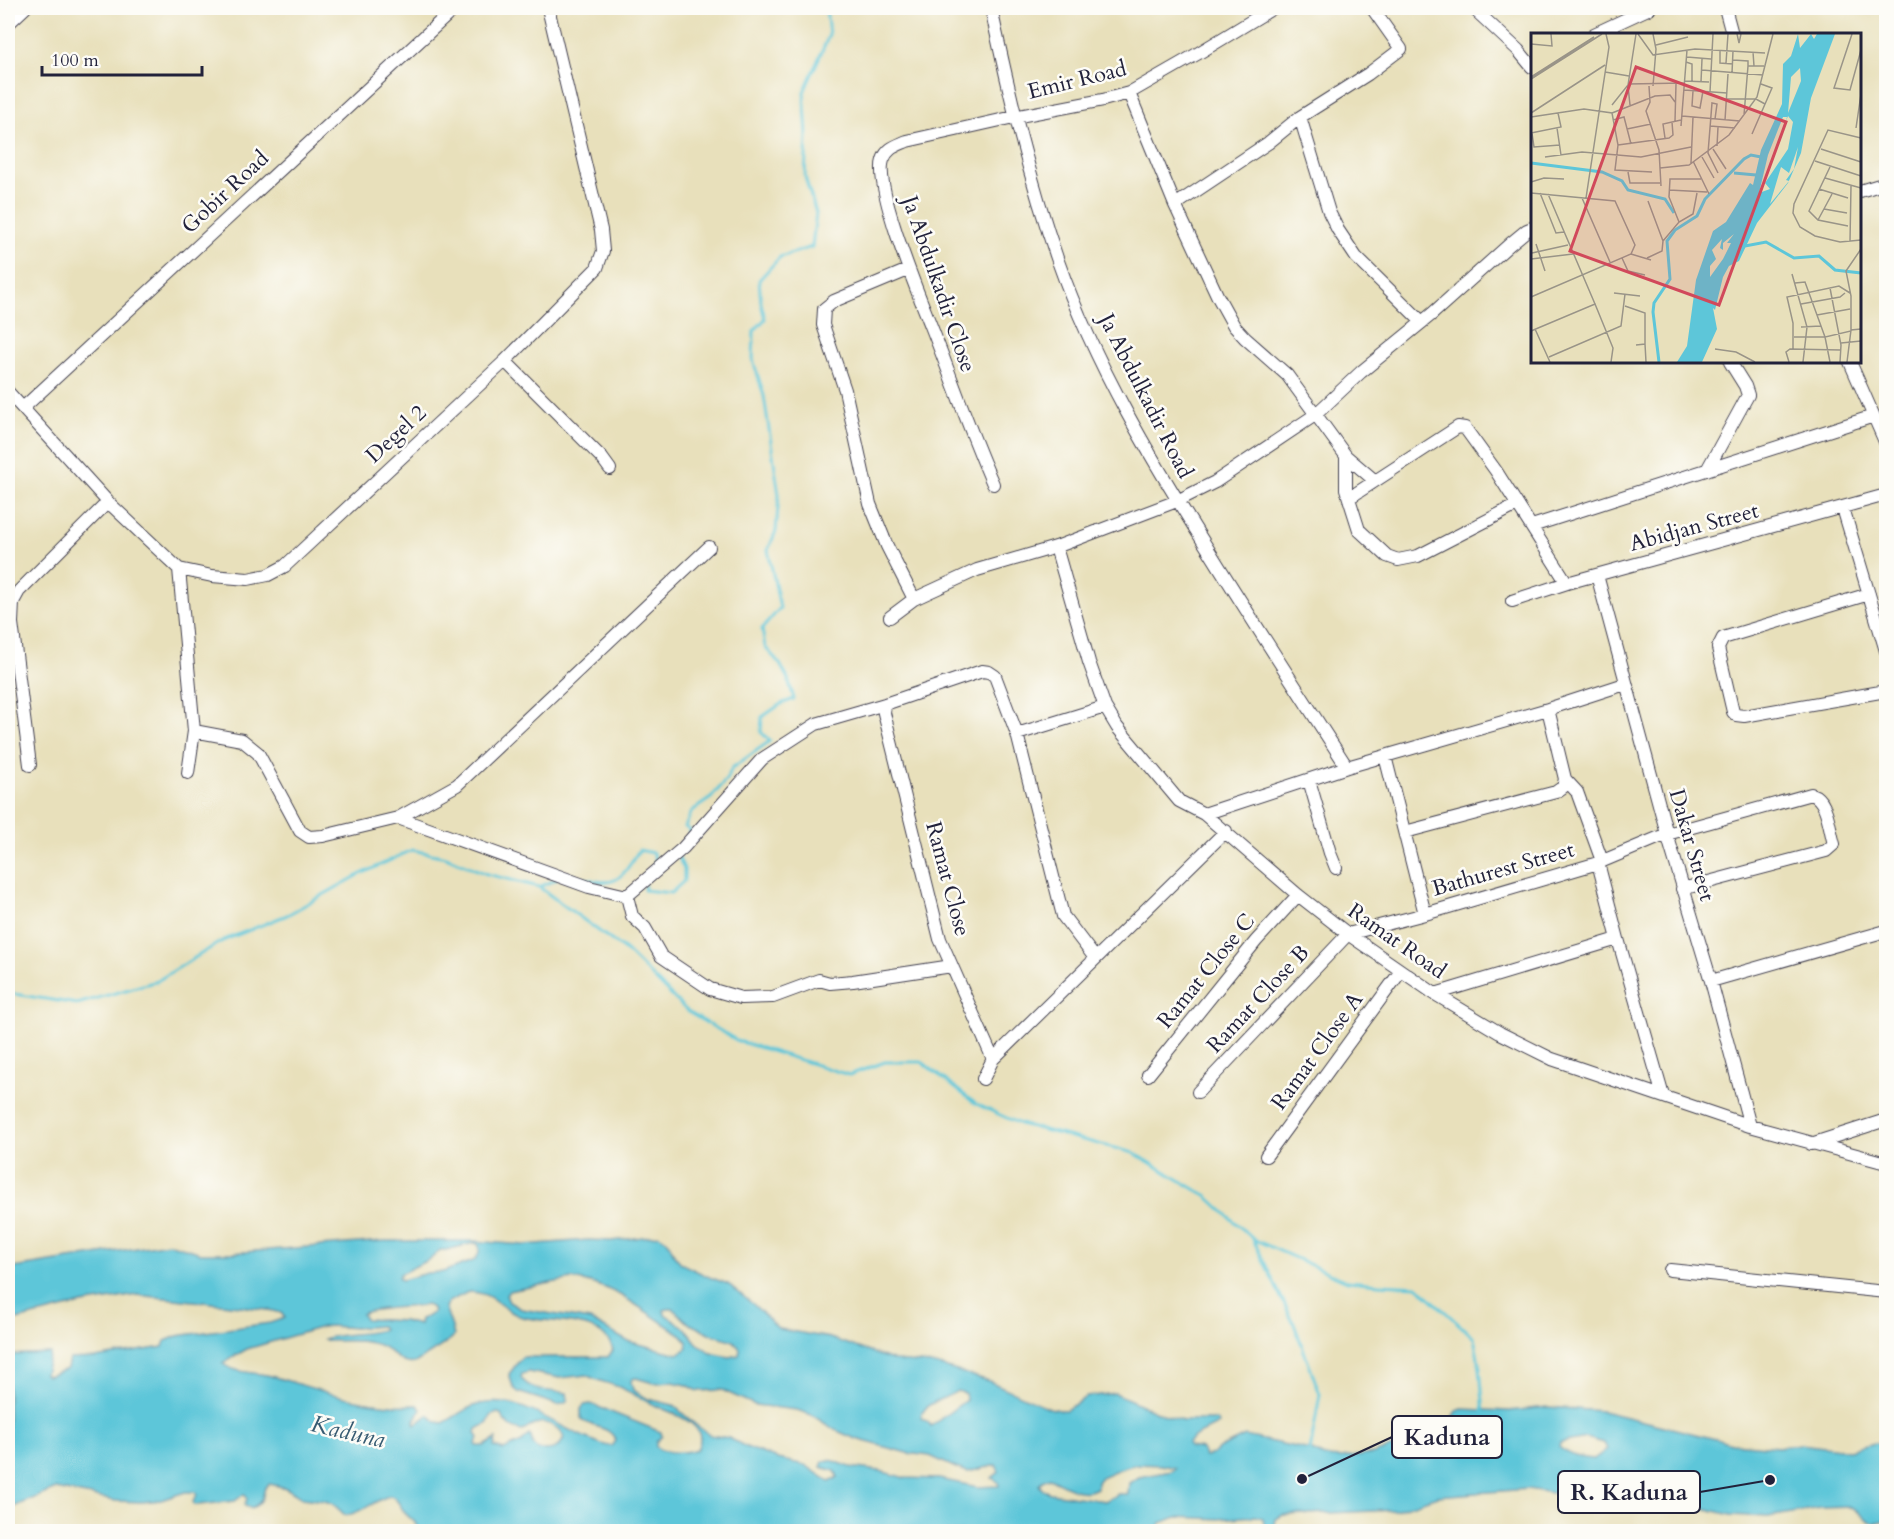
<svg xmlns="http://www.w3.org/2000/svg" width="1894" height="1539" font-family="Cardo,serif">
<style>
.water{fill:#5dc6d9;stroke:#40748a;stroke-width:1.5;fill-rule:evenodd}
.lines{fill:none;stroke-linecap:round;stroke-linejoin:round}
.stream{stroke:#5dc6d9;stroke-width:3}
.minor-casing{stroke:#403e4e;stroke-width:14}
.minor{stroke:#fff;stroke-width:12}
.labels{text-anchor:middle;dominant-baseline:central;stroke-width:5;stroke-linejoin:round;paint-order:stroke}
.street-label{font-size:22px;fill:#22223b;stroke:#fdfcf7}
.water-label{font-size:24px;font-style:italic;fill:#375b72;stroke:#fdfcf7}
.inset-river{fill:none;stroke:#5dc6d9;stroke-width:3}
.inset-road{fill:none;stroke:#999488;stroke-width:1.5}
.view{fill:#d1495b;fill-opacity:0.15;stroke:#d1495b;stroke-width:3}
.inset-edge{fill:none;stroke:#22223b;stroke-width:3}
.leader{fill:none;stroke:#22223b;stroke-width:2}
.callout-dot{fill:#22223b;stroke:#fdfcf7;stroke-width:2}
.callout{fill:#fdfcf7;stroke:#22223b;stroke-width:2}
.callout-label{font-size:24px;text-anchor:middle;font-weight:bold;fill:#22223b}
</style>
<rect width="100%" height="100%" fill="#fdfcf7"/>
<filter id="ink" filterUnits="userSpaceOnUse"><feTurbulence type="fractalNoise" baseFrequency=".0167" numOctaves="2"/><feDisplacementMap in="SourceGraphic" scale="12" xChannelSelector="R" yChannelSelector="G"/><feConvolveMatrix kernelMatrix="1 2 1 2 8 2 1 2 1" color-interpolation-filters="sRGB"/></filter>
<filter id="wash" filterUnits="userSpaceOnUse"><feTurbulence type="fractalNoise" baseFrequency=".008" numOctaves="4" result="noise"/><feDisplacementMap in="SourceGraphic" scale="24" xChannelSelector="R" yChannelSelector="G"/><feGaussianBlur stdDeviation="1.35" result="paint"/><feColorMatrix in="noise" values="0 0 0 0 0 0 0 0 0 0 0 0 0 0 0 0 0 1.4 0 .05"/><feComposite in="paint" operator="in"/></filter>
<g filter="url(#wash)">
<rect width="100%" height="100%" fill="#e8e0bb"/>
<path class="water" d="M659 1235 668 1241 675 1256 682 1264 709 1277 728 1284 754 1305 779 1329 830 1338 895 1361 930 1364 947 1368 989 1381 1049 1408 1060 1410H1066L1086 1397 1115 1393 1159 1413 1183 1420H1216L1219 1424 1195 1436 1188 1443 1189 1447 1202 1449 1205 1456 1213 1454 1220 1448 1245 1436 1310 1450 1324 1457 1341 1458 1374 1454 1396 1446 1420 1448 1443 1434 1457 1411 1462 1409 1509 1411 1548 1407 1602 1411 1732 1443 1778 1447 1800 1444 1848 1450 1874 1443H1886V1519C1863 1531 1867 1512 1850 1507L1820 1508 1769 1517 1731 1515 1674 1501 1634 1496 1552 1493 1528 1489 1437 1496 1396 1510 1283 1515 1276 1519 1274 1529 1271 1531H1265L1263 1518 1255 1516 1219 1519 1177 1517 1160 1523 1156 1532H417C418 1521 411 1520 405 1513 402 1509 398 1500 393 1497 385 1492 361 1515 345 1515L333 1504 325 1501 302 1498 286 1488 270 1484 265 1487C263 1498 261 1505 250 1508L245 1506 247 1498 244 1494 235 1501 198 1505H194L193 1502 197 1494 194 1492H185L161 1500 142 1502 116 1501 56 1489 8 1509V1355L50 1353 45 1374 47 1376 67 1369 69 1359 95 1358 163 1347 165 1341 177 1336 270 1323 285 1318 281 1313 274 1311 240 1306 137 1295 82 1304 8 1322V1269L168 1243 201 1253H230L384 1241H474L524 1245 588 1240 611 1241ZM474 1243 478 1244C481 1250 478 1258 473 1261L443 1272 427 1273 402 1280 399 1279 400 1274 432 1258 440 1250H446ZM572 1279C623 1287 640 1311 682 1335L687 1342V1348L678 1354 627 1341 590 1320 521 1309 509 1302 506 1295 509 1291ZM468 1292C494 1291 501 1311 522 1317 548 1324 603 1316 613 1350L608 1357H522L509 1374 513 1387 518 1392 558 1405 565 1403 568 1400 567 1393C552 1391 531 1392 521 1378L522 1374 529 1372 560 1378 586 1375C597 1381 609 1383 621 1388 632 1393 643 1400 654 1405 669 1412 712 1424 697 1449 686 1453 665 1454 656 1447V1442L662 1436 661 1432 591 1404 584 1405 581 1409V1418C591 1430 609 1424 616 1441L612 1446C604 1446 600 1443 594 1441 556 1428 524 1395 480 1404 465 1407 456 1417 443 1423L437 1422 428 1415 415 1425 414 1421 421 1409 418 1405C366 1409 316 1388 267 1375 252 1372 234 1373 222 1363L247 1349 322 1327 330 1326 355 1328 381 1326 383 1329C376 1334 336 1334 324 1339L328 1341C344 1341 367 1339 381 1346 394 1352 399 1366 415 1363 424 1356 447 1344 454 1336L452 1327 445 1307 448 1302ZM426 1305 431 1307 433 1312 428 1316 420 1319 419 1325 403 1321 366 1319 361 1314C368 1308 413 1307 426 1305ZM668 1309H673L690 1324 714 1335 734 1341 740 1349 739 1355 729 1357 711 1353 697 1343 685 1328 665 1314 664 1310ZM636 1378 653 1383 673 1382 687 1385 698 1391 722 1390 755 1405 797 1410 812 1415 835 1430 856 1439 907 1453 930 1456 956 1468 968 1472 996 1465 999 1472 992 1478 998 1482 999 1486 978 1487 939 1479 905 1478 880 1471 850 1467 834 1461 828 1460 823 1462 821 1467 835 1471 838 1477 830 1482 805 1465 777 1459 746 1447 729 1438 710 1435 696 1425 673 1405 648 1399 633 1390 631 1382 632 1379ZM957 1391 965 1393 966 1400 931 1426 928 1422 921 1418C923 1401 947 1399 957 1391ZM497 1413 501 1414C504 1423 513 1430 523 1431 540 1421 543 1419 560 1430L564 1438C558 1451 551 1450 539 1450L533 1445 531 1437 529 1435 522 1442 504 1450 494 1447 496 1439 484 1446H477L476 1443 479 1438 476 1433 477 1429 488 1423 491 1416ZM1586 1438 1604 1443 1607 1449 1594 1459C1581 1458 1569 1456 1559 1447L1560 1443ZM1136 1464 1161 1465 1175 1468 1171 1471 1139 1477 1129 1483 1128 1494H1118L1105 1501 1050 1493 1043 1490 1039 1485 1042 1481 1049 1478C1064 1484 1080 1498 1097 1488V1482L1101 1477 1117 1470Z"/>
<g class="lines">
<path class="stream" d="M690 833 691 831 685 827 692 811 711 798 726 780 732 768 770 741 761 732 762 717 781 704 794 699 788 679 780 664 765 647 762 629 780 608 768 550 776 531 779 495 764 396 753 360 754 331 765 319 761 303 759 280 780 257 812 247 816 213 805 177 807 135 804 92 829 35 826 8
M578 877C617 887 619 883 639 850L653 853 656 863 654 867
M645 886 644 890 671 893 684 881V869L678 856
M539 887 557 879
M8 993 77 1004 157 981 222 941 287 915 357 876 412 850 446 857 487 874 539 887 626 951 688 1012 738 1041 849 1075 885 1062H922L976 1104 1020 1124 1134 1153 1208 1197 1253 1239 1347 1281 1380 1284 1417 1286 1474 1338 1480 1368 1484 1414
M1253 1239 1294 1324 1320 1394 1310 1451"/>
</g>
</g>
<g filter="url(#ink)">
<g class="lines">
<defs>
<path id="minor" d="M991 8C1009 93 1029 178 1058 261 1095 366 1154 464 1213 557 1257 628 1302 697 1347 767
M1473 8 1518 50 1532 67
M1725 8 1732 34
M8 24 25 8
M1594 34 1650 8
M1129 93 1175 205 1218 297 1234 326 1245 338 1287 375 1346 456V489L1359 530 1387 556 1398 560 1418 556 1517 505
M1300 117 1329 212 1338 230 1356 257 1422 322
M1860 191 1886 183
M1175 205 1268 143 1300 117 1368 74 1401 49 1372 8
M908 270 834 301 824 309 823 325 845 390 870 504 887 546 914 599
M505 361 602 458 610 469
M1850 362 1886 444
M8 392 108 502 179 569 212 576 248 579 268 575 285 566 505 361 597 268 603 251 601 230 548 8
M23 408 455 8
M1346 456 1374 480
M1707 470 1748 395 1745 386 1730 362
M993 484C970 432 952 379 931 326 919 296 874 187 883 160 887 148 896 146 907 141L1014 117 1103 100 1129 93 1197 54 1273 8
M1349 498 1458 427 1465 428 1496 471 1567 583
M1843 508 1886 651
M1532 526 1874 416
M1056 547 1089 662 1105 707 1117 727 1179 801 1204 814 1298 895 1348 934 1435 994 1500 1033 1552 1059 1750 1126 1886 1163
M179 569 194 731 188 773
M1597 575 1667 834 1711 981 1750 1126
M1869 594 1723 638 1718 648 1733 712 1736 715 1744 716 1886 691
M1512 601 1567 583 1886 495
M890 617 914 599 977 570 1056 547 1177 501 1215 482 1315 415 1361 372 1432 314 1510 244 1527 230 1532 228
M885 704 884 713 940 939 993 1059
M194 731 242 740 258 753 300 831 309 837 323 836 398 818 457 785 709 547
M1017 734 1105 707
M1385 756 1425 914
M30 765 12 623 13 602 19 591 108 502
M1565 779 1577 792 1602 861
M1309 780 1330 853 1336 868
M1204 814 1347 767 1548 709 1625 684
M398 818 589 887 627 896 632 916 645 928 661 956 710 989 741 998 773 997 819 980 830 983 853 981 952 966
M1405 832 1556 792 1563 787 1565 779 1548 709
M1598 863 1618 939 1663 1096
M627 896 683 848 762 759 816 724 885 704 982 671 989 672 995 676 1017 734 1063 916 1095 958
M1711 981 1886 931
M1435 994 1618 939
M1148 1075 1256 941 1298 895
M983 1079 993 1059 1226 831
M1198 1092 1348 934 1425 914 1598 863 1667 834 1811 794C1828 799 1829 828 1834 844L1826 851 1682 889
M1811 1144 1886 1120
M1266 1156 1401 971
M1670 1270 1886 1292"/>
</defs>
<use href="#minor" class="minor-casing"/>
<use href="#minor" class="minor"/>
</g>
</g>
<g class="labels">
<g class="street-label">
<text transform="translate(1077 80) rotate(-14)">Emir Road</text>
<text transform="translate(225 192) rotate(-43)">Gobir Road</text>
<text transform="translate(939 284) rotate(71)">Ja Abdulkadir Close</text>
<text transform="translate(1146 396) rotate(63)">Ja Abdulkadir Road</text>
<text transform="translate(396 434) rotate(-43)">Degel 2</text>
<text transform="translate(1694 527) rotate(-15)">Abidjan Street</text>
<text transform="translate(1692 845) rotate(74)">Dakar Street</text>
<text transform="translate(1503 869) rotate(-16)">Bathurest Street</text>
<text transform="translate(948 879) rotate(75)">Ramat Close</text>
<text transform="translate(1397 941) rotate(35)">Ramat Road</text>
<text transform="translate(1206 971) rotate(-51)">Ramat Close C</text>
<text transform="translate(1258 999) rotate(-47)">Ramat Close B</text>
<text transform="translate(1317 1051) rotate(-54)">Ramat Close A</text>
</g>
<g class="water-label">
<text transform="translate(348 1432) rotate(13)">Kaduna</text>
</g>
</g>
<g transform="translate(1531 33)">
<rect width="330" height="330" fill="#e8e0bb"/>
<path d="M267 1 269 15 280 1 283 6 286 1H304L280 65 270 120 257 150 226 190 208 228 198 233 192 244 184 277 182 275 186 296 171 329H146L156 313 165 247 182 198 195 189 219 150 222 152 230 117 251 71 252 31 260 23ZM269 35 270 48 257 80 260 44ZM257 83 262 89 257 116 234 150 239 156 228 160 237 122 252 84H256L255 88ZM267 114 263 136 255 147 258 148 239 171 250 134 258 140ZM203 201 196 210H200L192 226 179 244V233L185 226 181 217 191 206 189 215 192 217V210Z" fill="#5dc6d9" fill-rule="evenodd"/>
<path class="inset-river" d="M0 130 71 139 91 148 97 157 134 166 143 180M203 140 225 142M214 213 235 209 263 225 288 223 304 237 330 240M128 329 122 279 123 270 139 246 136 208 144 197 166 183 174 166 213 126 220 122 230 124"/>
<path class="inset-road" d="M107 1 122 22 164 16 234 20M206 1 208 10 210 1M321 1 303 55 319 57 330 17M0 11 21 13 20 1M125 12 157 4M189 18V30L202 31M222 19 223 33H233M156 24 180 26M202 27 217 28V33M155 29 161 31V49M195 30 197 1M171 37 232 42M74 39 98 43M201 40 202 18M0 44 63 4M0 46 71 1M153 48 178 49M170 49 171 26M97 51 153 50M97 53 99 72M118 53 119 69 115 78 128 117 130 153M122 53 125 16 122 1M153 57 196 60M162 58 161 73 169 75 172 58M179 59 182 1M196 66H225L234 71M81 72 97 52 105 1M0 80 74 32M81 80 124 63 139 62 144 69M213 82 217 33H223M151 83 209 88M0 84 53 76 81 80 87 112 84 137 121 139M184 86 186 71 181 70 177 120 187 140M82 87 93 84 100 111M194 87 197 41M144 88 145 51M150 93 156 17M179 93 204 95M26 95 30 122M325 95 330 61M96 96 120 91M0 100 30 94 27 80M1 100 3 114 29 112M221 101 241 55 230 51M134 105 132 91 150 87M330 105 297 97 263 171 262 180 269 194 284 203 309 209 330 207M87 112 138 105 142 102 141 89M186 113 187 94M182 116 195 136M290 116 330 129M14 124 51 119 110 124 160 114M171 124 183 145M162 128 178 161M284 128 330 143M160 130 162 84M299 134 278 178 287 187 317 193M129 135 158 132 198 102 226 64 242 1M97 139 99 150H129M294 145 330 155M0 149 13 145 33 146M288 156 317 165M138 157 176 159M0 160 84 168 104 212 100 221 0 264M9 160 25 200 33 199M17 161 64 271M51 165 79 229M55 165 78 14 75 1M330 166V199M293 176 316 180M287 187 301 161M148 189 138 164 139 146H170M132 208 148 189 162 181 166 160M319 208 320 153M5 211 14 238M1 220 37 212M100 221 120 227M91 225 97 238 114 242M116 225 131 218 132 208 117 168M0 226 42 221M261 241 276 294 272 329M264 250 274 249 294 304M299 255 310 312 309 329M83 260 109 263M270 271 309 264 314 260M94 273 114 280V311L105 312M286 282 319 276M270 294 290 293M4 296 19 329M0 298 64 271 82 315 80 329M263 304H294M310 310 330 308M114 311 115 329M184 316 205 319 224 329M262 317V290L256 264 308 253 319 260M18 324 90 293 94 261M258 329 255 319 259 316 310 317M299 329 294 304 320 298V263L315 238 330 216M316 329 320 297 330 296"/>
<path class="view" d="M105 34 255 89 188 272 39 218Z"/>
<rect width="330" height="330" class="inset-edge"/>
</g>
<path class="leader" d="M1302 1479L1392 1437M1770 1480L1700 1492"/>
<g class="callout-dot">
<circle cx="1302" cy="1479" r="6"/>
<circle cx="1770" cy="1480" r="6"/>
</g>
<g class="callout">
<rect x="1392" y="1416" width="110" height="42" rx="6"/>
<rect x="1558" y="1471" width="142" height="42" rx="6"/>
</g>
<g class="callout-label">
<text x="1447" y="1445">Kaduna</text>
<text x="1629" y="1500">R. Kaduna</text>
</g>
<rect width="1894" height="1539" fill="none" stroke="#fdfcf7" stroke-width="30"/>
<path d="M42 66v9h160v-9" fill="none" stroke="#22223b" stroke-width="3"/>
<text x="51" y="66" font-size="18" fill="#22223b" stroke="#fdfcf7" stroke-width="4.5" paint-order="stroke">100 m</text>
</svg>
